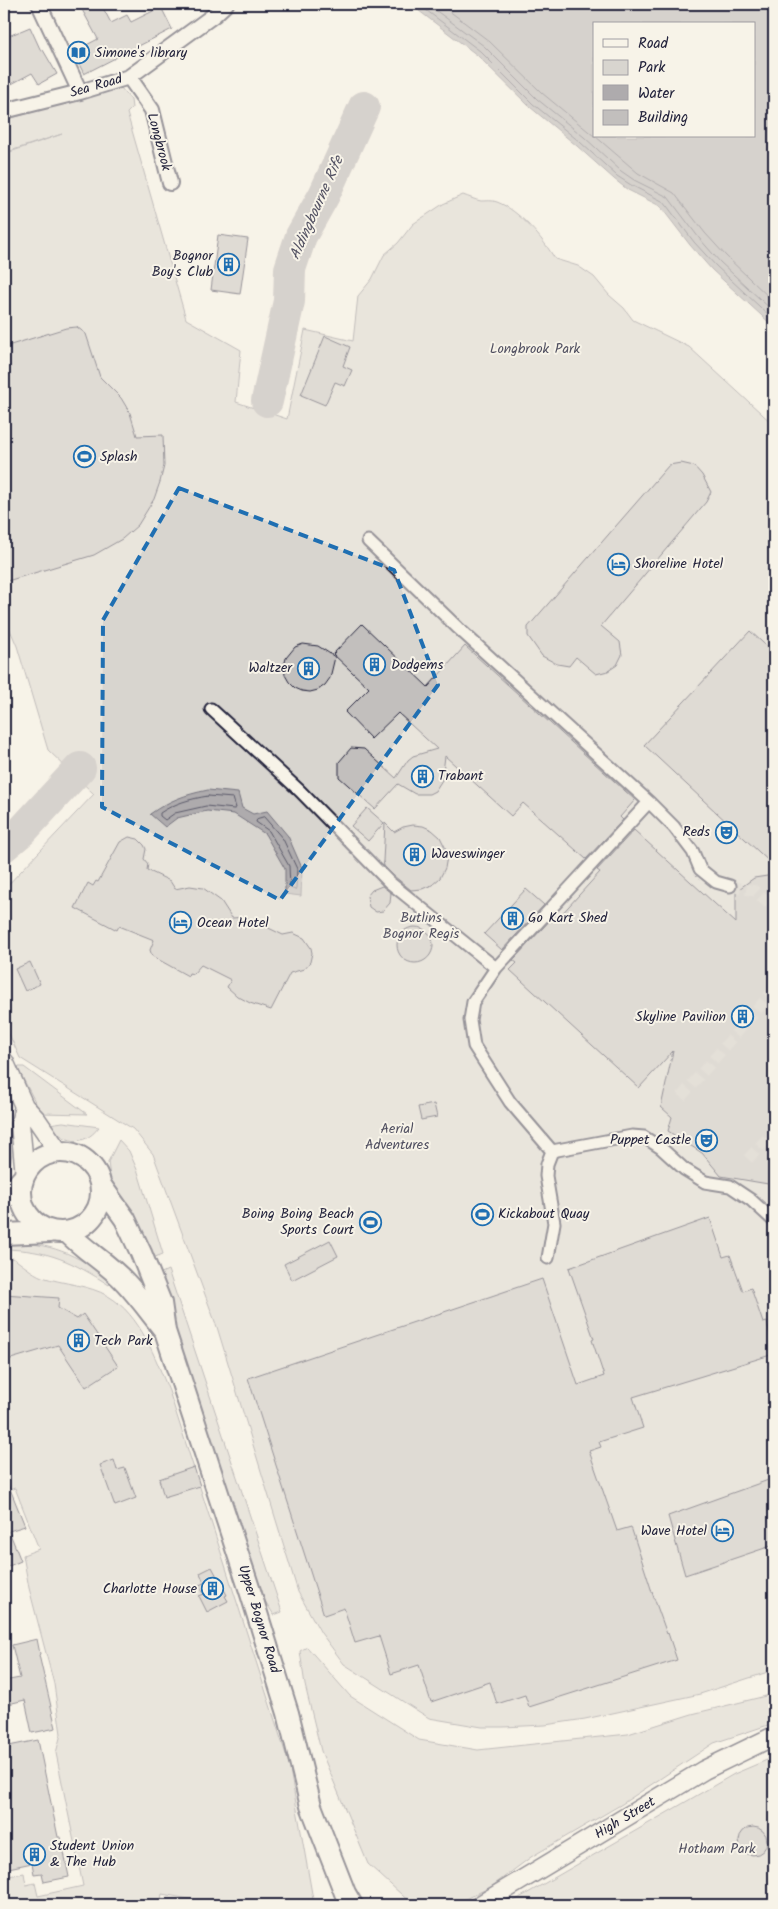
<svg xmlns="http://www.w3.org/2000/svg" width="778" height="1909" font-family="Kalam,sans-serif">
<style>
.green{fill:#d8d5cf;stroke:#7d7c85}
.water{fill:#aeabad;stroke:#76747f;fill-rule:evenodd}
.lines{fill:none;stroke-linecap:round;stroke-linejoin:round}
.shore{stroke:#5a5969;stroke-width:1}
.river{stroke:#aeabad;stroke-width:32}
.building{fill:#c2bfbd;stroke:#22223b}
.pedestrian-tunnel{stroke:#ccc9c5;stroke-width:11;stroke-dasharray:11 5.5;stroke-linecap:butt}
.pedestrian-casing{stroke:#22223b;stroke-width:15}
.minor-casing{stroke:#22223b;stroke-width:18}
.tertiary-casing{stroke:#22223b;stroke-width:21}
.secondary-casing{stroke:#22223b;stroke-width:24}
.pedestrian{stroke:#f7f3e8;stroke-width:11}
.minor{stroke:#f7f3e8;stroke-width:14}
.tertiary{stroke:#f7f3e8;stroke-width:18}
.secondary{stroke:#f7f3e8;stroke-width:20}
.marked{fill:none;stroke:#1f6fb2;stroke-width:4;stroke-dasharray:10 6;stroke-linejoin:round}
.labels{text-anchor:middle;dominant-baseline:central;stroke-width:4;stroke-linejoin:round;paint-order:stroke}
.poi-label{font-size:14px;fill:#22223b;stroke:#f7f3e8;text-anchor:start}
.street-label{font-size:14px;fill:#22223b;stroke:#f7f3e8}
.park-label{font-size:14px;fill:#504f60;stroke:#f7f3e8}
.water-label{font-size:15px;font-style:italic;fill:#535263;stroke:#f7f3e8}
</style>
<rect width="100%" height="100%" fill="#f7f3e8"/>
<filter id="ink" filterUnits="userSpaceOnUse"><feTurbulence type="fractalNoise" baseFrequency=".02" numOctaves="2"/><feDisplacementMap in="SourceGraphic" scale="10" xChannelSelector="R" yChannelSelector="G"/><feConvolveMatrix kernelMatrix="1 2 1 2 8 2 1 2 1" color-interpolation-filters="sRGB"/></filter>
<g filter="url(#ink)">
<path class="green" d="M121 88 131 100 132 108 127 113 186 319 241 350 236 402 287 419 305 330 353 341 358 296 372 279 384 255 398 243 413 224 443 204 463 195C469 197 475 200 481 201 486 201 493 200 497 202 519 210 544 240 555 259L578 266 594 277 609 295 624 308 633 320 689 347 774 425V1670L700 1694 585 1719 545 1725 503 1727H482L429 1718 344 1664 321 1633 298 1592 217 1327 153 1154 133 1129 20 1058 4 1023V889L94 794 48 750 17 646 7 623 4 624V154L62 134 4 153V120Z
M17 1067H24L87 1114 41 1113Z
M63 1122 99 1127C83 1148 64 1143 49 1124Z
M13 1135C12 1151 12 1168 4 1182 4 1166 2 1150 10 1136Z
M119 1140 129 1151 138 1172 163 1254 150 1259 110 1177 108 1162Z
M4 1241C52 1244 74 1252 112 1281L109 1285C72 1261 48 1250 4 1249Z
M13 1258C22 1264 32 1273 42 1277 64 1284 89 1285 108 1296 141 1315 155 1358 169 1391L289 1764 314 1905H195V1900L162 1894 160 1905H4V1877L24 1873 26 1885 35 1883 38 1896 83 1886 56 1753 61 1734 54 1684 29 1588 23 1555 39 1549 15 1488 4 1492V1261Z
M168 1270 282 1612 274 1615 263 1598 157 1275Z
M307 1647 350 1696 419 1740 478 1750 628 1734 692 1714 774 1694V1723L714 1743 622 1804 531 1857 491 1887 452 1905H413L368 1864 321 1751 305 1685 300 1651Z
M774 1757V1905H507L734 1774Z"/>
<path class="water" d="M410 4H774V327L712 270 690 245 660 206 628 190 614 179 577 146 530 107 477 55ZM594 24H754V136H594Z
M208 790 238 793 242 808 253 814 267 811 288 836 302 868 301 896 285 894V869L265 834 234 814 207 811 177 818 165 827 150 814C170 800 184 795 208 790Z"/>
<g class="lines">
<path class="shore" d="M418 4 480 51 533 104 580 142 617 176 631 185 664 202 694 242 716 266 774 320
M427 4 484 46 537 99 584 137 621 171 634 180 668 197 699 238 720 262 774 312
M440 4 489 41 542 93 594 136
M595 136 638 173 674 193 705 233 726 256 774 302
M208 796 233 798 236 808 234 809 206 806 175 813 165 820 160 816V813C175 803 190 799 208 796Z
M264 817 283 839 297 869 296 888 295 890 290 888 289 866 269 831 256 822 257 819Z"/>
<path class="river" d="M267 401 289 301 290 269 301 236 324 195 364 107
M4 846 22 831 80 768"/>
</g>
<path class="building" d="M79 4H101L111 23 127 15 131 22 161 7 172 29 84 74 73 52 98 39Z
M30 27 41 51 43 50 57 74 39 84 32 73 4 88V38Z
M218 235 248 239 240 294 211 290Z
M77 327 86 334 100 377 121 398 130 413 137 436 163 435 164 466 160 482 154 499 138 525 122 539 94 555 4 582V347L66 328Z
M325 336 350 347 343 366 352 370 345 386 335 382 325 405 301 395Z
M681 463 694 466 702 475 711 492 706 502 601 626 620 642 622 655 617 665 608 671 596 674 576 657 569 666 557 664 542 656 528 636V627L669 465Z
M362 624 428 687 465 646 635 800 620 817 623 820 586 859 523 803 511 816 445 756 442 780 435 791 429 794H415L398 784 375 809 339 777V762L351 748 364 749 396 778 408 760 413 756 437 749 398 713 371 739 345 712 369 688 333 654Z
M750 631 774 653V866L644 745Z
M303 644 318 646 335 657 330 678 325 685 318 690 310 692 302 691 295 688 289 682 285 675 284 666 286 658 295 647Z
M367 808 384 823 368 841 351 826Z
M385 823 394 832 403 827 413 825 423 826 432 830 440 837 445 847 447 857 445 868 440 878 432 885 422 889 411 890 394 876 384 866 383 861Z
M634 830 736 923V891L754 878 774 875V1185L721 1176 702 1153 668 1131 672 1117 661 1107 673 1051 639 1088 510 970 517 963 513 960 555 915 558 918 600 872 597 870Z
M129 837 138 839 144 845 146 849 144 859 148 864 147 870 170 881 175 889 190 886 203 888 221 901 232 918 246 917 283 935 293 933 304 938 311 948 312 953 310 962 304 969 290 973 271 1010 250 1003 237 996 227 987 231 980 201 965 193 974 189 973 188 976 152 956 150 950 154 940 119 926 117 930 75 908 88 883 93 886 96 881 98 882 120 842Z
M382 886 391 893 390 903 383 911 376 912 369 907 367 896 372 890Z
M526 889 544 905 502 950 484 934Z
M397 945a18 18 0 1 1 36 0a18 18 0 1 1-36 0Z
M30 962 40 984 25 991 15 969Z
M434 1104 437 1117 421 1120 418 1107Z
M710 1218 723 1257 730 1255 743 1291 751 1288 763 1323 767 1322 774 1354 633 1397 643 1428 599 1442 601 1447 589 1451 617 1531 631 1527 653 1595 667 1634 668 1633 677 1660 529 1707 525 1695 497 1704 490 1682 431 1702 419 1665 391 1674 379 1636 355 1643 344 1608 324 1615 248 1378 542 1279 578 1385 604 1376 592 1340 594 1339 569 1268Z
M330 1240 338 1256 292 1280 284 1264Z
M4 1294 59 1298 58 1308 77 1319 83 1314 118 1366 86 1387 58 1345 4 1361Z
M114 1460 117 1470 125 1468 136 1498 115 1506 100 1465Z
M194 1467 200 1486 164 1497 159 1479Z
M4 1474 25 1526 9 1531 21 1561 4 1568Z
M774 1478V1545L685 1575 668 1516Z
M212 1567 227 1595 225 1596 228 1601 207 1612 199 1596 204 1594 199 1585 204 1583 200 1573Z
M37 1639 40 1654 39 1655 56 1728 32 1733 25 1700 4 1705V1681L20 1678 12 1645Z
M38 1740 58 1837H61L69 1877 44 1882 42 1873 34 1874 32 1863 4 1869V1747Z
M739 1841a14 14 0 1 1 28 0a14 14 0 1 1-28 0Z"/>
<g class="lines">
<path class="pedestrian-tunnel" d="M730 886 755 891 774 909
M681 1097 774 990
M748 1159 774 1131"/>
<defs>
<path id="pedestrian" d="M368 541 458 628 649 802
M211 709 300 791 389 882 496 968 473 1002 470 1020 474 1046 510 1102 552 1151 632 1136 644 1137 661 1148 684 1169 705 1182 730 1186 751 1200 774 1221
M496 968 649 802 674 827 693 852 700 869 716 882 730 886
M548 1258 554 1223 546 1176 547 1164 552 1151"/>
<path id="minor" d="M39 4 80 92
M129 77 152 110 170 183
M4 111 80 92 129 77 214 15 226 4"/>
<path id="tertiary" d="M4 1061 24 1106 37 1120 59 1152
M24 1106 20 1124 25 1175
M480 1905 704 1770 774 1736"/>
<path id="secondary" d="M21 1192a40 40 0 1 1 80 0a40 40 0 1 1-80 0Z
M100 1184 125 1219 141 1253 161 1303 165 1331 251 1594 288 1713 311 1806 345 1893 352 1905
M4 1199 23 1178
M67 1232C85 1251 108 1263 126 1283 140 1298 152 1315 165 1331
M4 1234 50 1232"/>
</defs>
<use href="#pedestrian" class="pedestrian-casing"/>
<use href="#minor" class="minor-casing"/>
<use href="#tertiary" class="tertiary-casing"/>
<use href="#secondary" class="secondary-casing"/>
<use href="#pedestrian" class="pedestrian"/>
<use href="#minor" class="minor"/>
<use href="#tertiary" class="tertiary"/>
<use href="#secondary" class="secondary"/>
</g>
</g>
<path d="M0 0H778V1909H0ZM179 488 394 570 438 685 280 900 102 807 103 620Z" fill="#f7f3e8" fill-opacity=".55" fill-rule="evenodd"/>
<path class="marked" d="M179 488 394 570 438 685 280 900 102 807 103 620Z"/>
<defs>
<symbol id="library-ring" viewBox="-11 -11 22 22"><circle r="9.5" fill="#f7f3e8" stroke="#1f6fb2" stroke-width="1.5"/><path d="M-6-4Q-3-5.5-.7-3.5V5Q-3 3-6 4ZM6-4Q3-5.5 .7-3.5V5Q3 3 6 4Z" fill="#1f6fb2"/></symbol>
<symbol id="building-ring" viewBox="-11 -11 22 22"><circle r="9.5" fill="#f7f3e8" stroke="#1f6fb2" stroke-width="1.5"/><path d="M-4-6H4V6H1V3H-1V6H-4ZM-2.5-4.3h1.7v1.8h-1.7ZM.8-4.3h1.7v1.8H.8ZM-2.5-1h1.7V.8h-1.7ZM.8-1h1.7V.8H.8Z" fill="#1f6fb2"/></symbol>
<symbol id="stadium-ring" viewBox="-11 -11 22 22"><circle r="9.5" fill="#f7f3e8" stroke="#1f6fb2" stroke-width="1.5"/><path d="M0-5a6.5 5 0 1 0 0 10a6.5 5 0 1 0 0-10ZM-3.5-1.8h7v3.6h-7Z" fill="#1f6fb2"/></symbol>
<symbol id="hotel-ring" viewBox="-11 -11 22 22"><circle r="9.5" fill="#f7f3e8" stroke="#1f6fb2" stroke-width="1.5"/><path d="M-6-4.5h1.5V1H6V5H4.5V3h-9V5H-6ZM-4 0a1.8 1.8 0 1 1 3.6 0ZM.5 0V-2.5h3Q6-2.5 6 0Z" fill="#1f6fb2"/></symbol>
<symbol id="theatre-ring" viewBox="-11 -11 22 22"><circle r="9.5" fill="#f7f3e8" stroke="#1f6fb2" stroke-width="1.5"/><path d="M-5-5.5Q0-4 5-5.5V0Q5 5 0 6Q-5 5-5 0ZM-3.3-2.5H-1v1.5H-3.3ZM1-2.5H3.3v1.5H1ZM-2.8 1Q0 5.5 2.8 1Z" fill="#1f6fb2"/></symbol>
</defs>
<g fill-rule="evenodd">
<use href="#library-ring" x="66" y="40" width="25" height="25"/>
<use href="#building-ring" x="216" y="252" width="25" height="25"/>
<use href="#stadium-ring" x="72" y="444" width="25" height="25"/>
<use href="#hotel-ring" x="606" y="552" width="25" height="25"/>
<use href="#building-ring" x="362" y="652" width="25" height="25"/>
<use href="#building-ring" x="296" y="656" width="25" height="25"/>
<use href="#building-ring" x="410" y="764" width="25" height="25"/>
<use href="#theatre-ring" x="714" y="820" width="25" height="25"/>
<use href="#building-ring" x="402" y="842" width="25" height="25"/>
<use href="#building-ring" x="500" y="906" width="25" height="25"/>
<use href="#hotel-ring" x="168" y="910" width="25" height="25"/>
<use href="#building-ring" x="730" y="1004" width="25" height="25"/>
<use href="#theatre-ring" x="694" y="1128" width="25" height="25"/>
<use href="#stadium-ring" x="470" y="1202" width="25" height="25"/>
<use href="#stadium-ring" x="358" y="1210" width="25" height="25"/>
<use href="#building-ring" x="66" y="1328" width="25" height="25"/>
<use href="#hotel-ring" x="710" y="1518" width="25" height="25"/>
<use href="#building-ring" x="200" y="1576" width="25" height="25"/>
<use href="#building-ring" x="22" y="1842" width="25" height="25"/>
</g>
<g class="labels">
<g class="poi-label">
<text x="95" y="53">Simone's library</text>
<text x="213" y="256" text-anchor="end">Bognor<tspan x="213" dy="16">Boy's Club</tspan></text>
<text x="100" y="457">Splash</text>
<text x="634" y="564">Shoreline Hotel</text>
<text x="391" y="665">Dodgems</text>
<text x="292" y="668" text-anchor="end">Waltzer</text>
<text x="438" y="776">Trabant</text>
<text x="710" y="832" text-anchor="end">Reds</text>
<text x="431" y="854">Waveswinger</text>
<text x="528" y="918">Go Kart Shed</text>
<text x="197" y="923">Ocean Hotel</text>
<text x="726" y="1017" text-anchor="end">Skyline Pavilion</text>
<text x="691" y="1140" text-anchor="end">Puppet Castle</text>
<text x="354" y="1214" text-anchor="end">Boing Boing Beach<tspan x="354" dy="16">Sports Court</tspan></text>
<text x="498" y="1214">Kickabout Quay</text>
<text x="94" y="1341">Tech Park</text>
<text x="707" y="1531" text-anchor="end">Wave Hotel</text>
<text x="197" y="1589" text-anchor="end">Charlotte House</text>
<text x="50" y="1846">Student Union<tspan x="50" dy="16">&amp; The Hub</tspan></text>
</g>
<g class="street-label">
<text transform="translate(96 86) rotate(-16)">Sea Road</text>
<text transform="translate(159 142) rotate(75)">Longbrook</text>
<text transform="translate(259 1619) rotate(73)">Upper Bognor Road</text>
<text transform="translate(625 1818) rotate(-31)">High Street</text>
</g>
<g class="park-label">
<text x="535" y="349">Longbrook Park</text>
<text x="421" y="918">Butlins<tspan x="421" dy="16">Bognor Regis</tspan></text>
<text x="397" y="1129">Aerial<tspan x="397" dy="16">Adventures</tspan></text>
<text x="717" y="1849">Hotham Park</text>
</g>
<g class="water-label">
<text transform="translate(317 208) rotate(-66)">Aldingbourne Rife</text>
</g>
</g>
<rect width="778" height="1909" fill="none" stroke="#f7f3e8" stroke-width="20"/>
<rect x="10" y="10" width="758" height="1889" fill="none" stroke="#22223b" stroke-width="2" filter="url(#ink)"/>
<rect x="593" y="22" width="162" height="115" fill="#f7f3e8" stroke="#a29fa3"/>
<rect x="603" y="39" width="25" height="8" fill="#f7f3e8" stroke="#a29fa3"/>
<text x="638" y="48" font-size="15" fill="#22223b">Road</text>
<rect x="603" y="60" width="25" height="15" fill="#d8d5cf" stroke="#a29fa3"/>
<text x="638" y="72" font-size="15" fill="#22223b">Park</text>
<rect x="603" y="85" width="25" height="15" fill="#aeabad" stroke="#a29fa3"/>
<text x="638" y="98" font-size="15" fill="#22223b">Water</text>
<rect x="603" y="110" width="25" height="15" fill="#c2bfbd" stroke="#a29fa3"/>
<text x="638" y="122" font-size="15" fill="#22223b">Building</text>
</svg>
